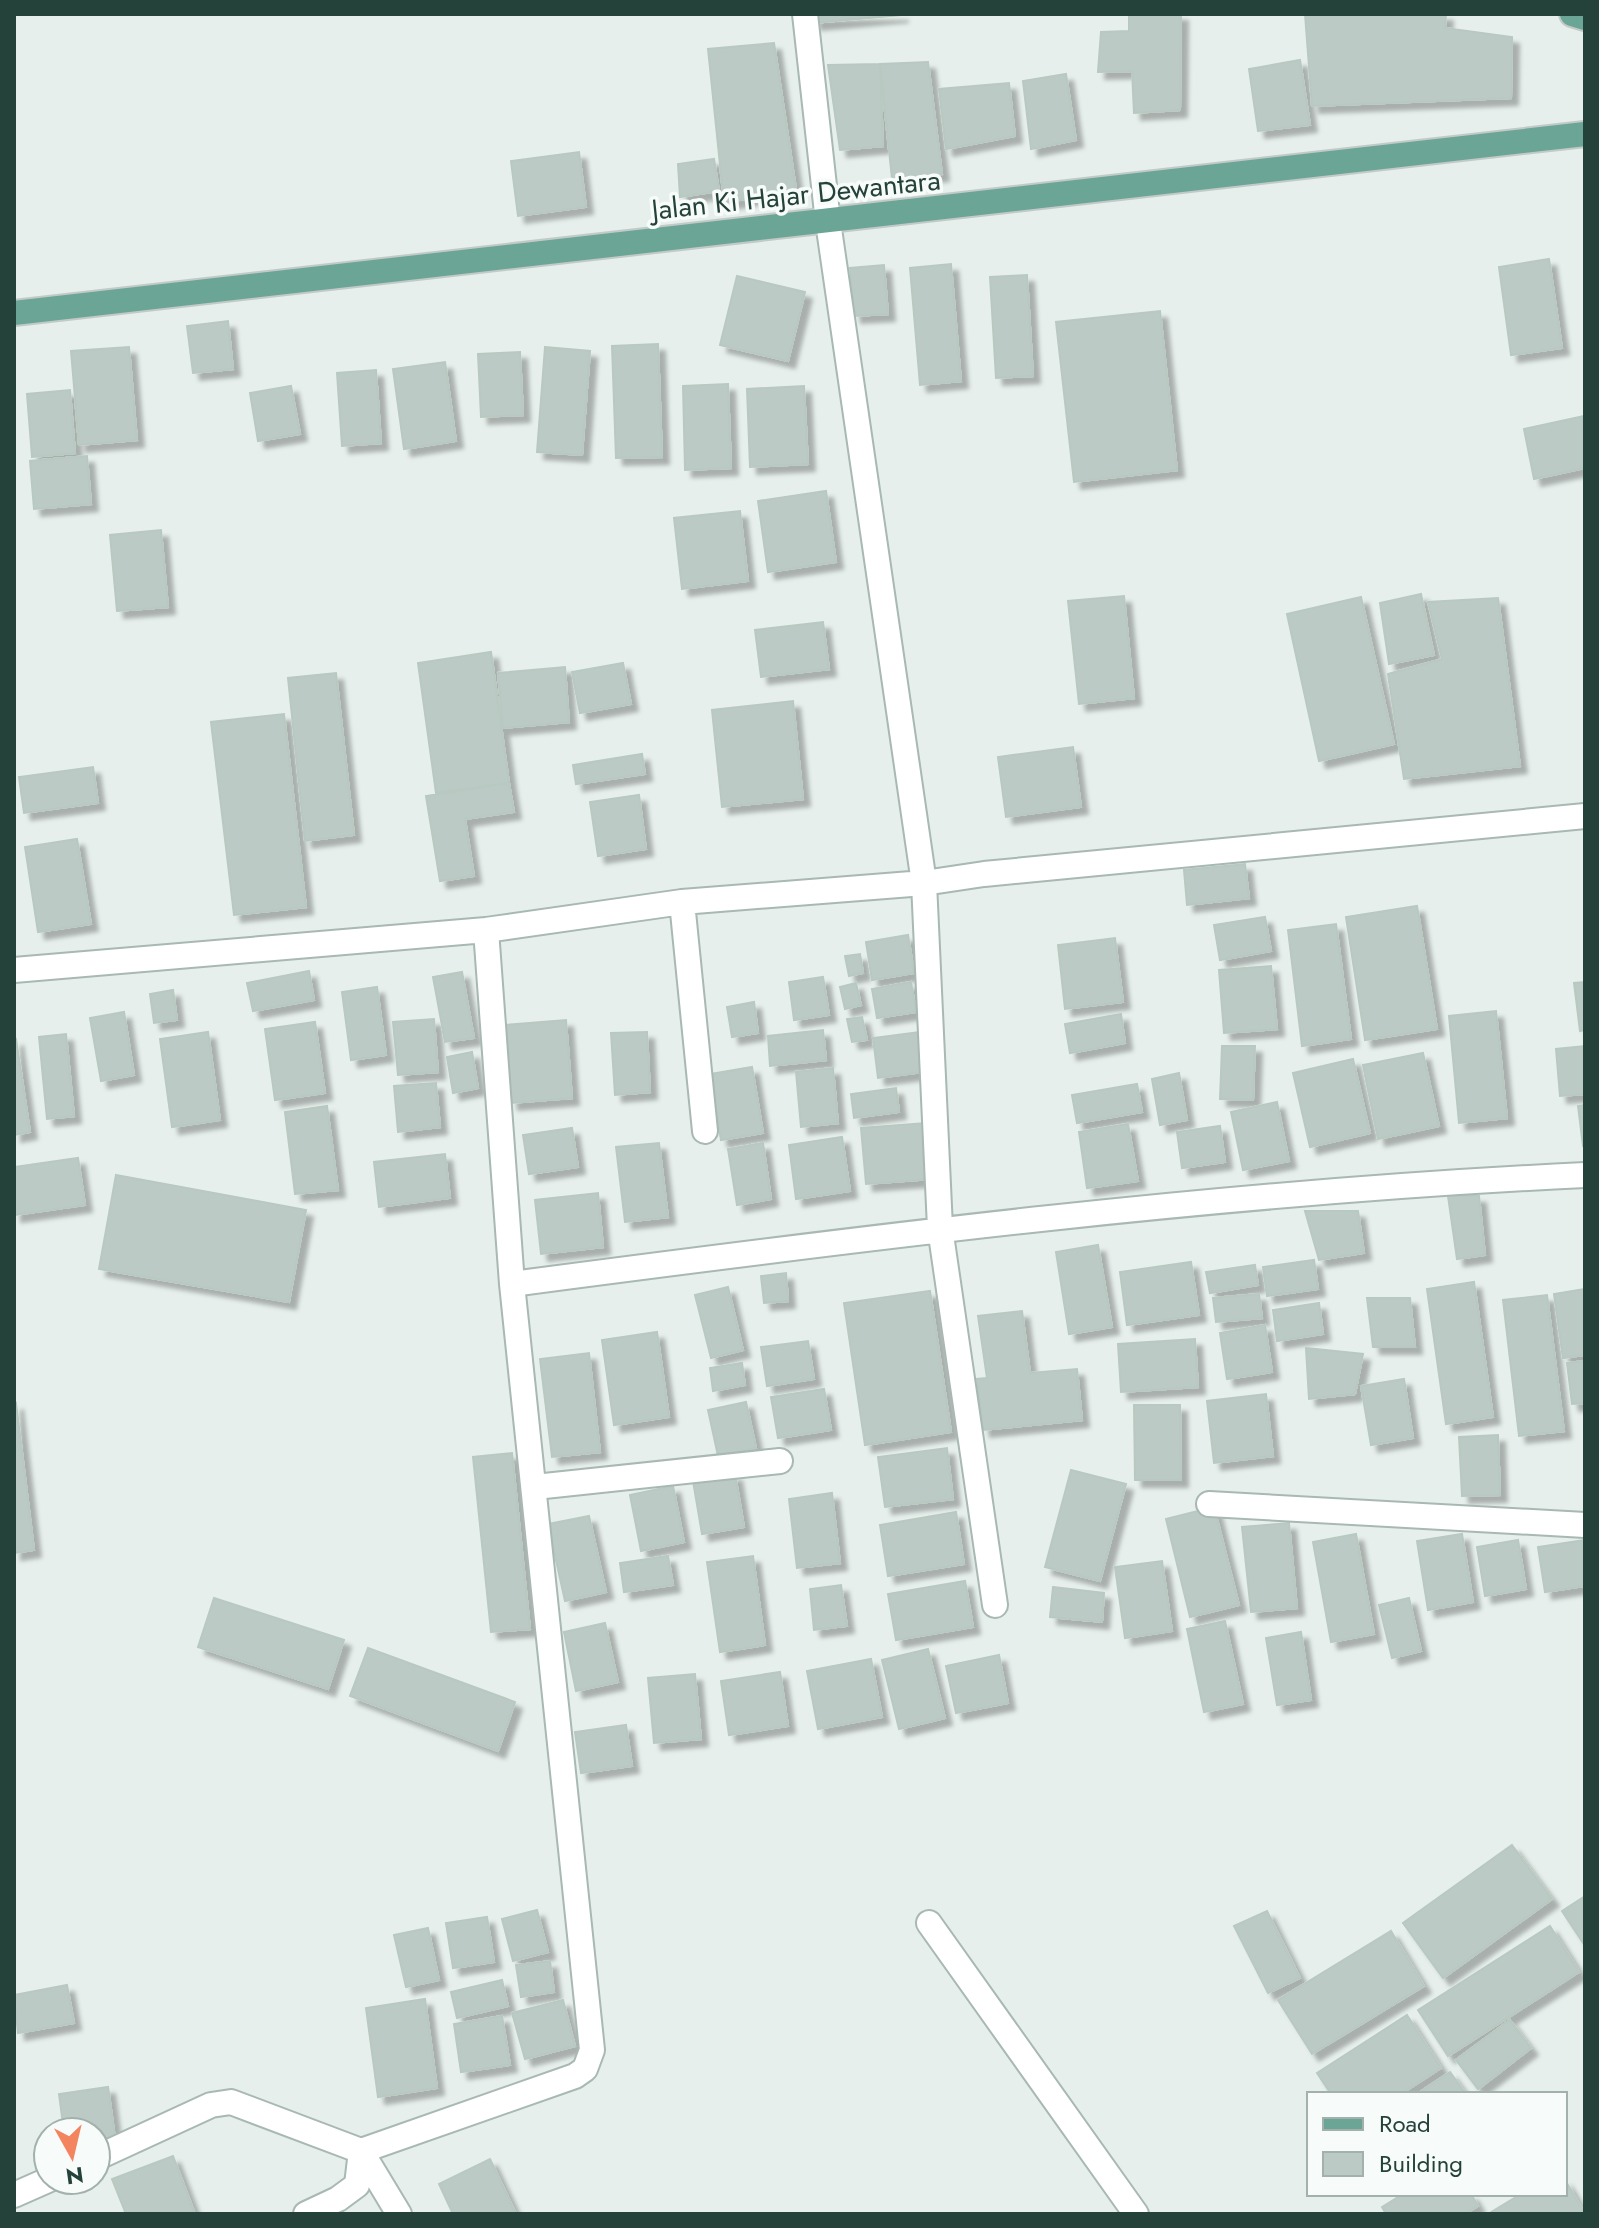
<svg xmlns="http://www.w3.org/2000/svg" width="1599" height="2228" font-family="Jost,sans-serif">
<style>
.building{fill:#bbcac4;stroke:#b8c9c2;stroke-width:2;filter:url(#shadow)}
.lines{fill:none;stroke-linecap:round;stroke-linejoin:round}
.minor-casing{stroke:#a8b8b2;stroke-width:28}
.major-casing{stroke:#c2cac8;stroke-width:28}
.minor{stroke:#fff;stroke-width:24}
.major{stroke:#6aa596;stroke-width:24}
.labels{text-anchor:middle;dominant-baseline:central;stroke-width:7;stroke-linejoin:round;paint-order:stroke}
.street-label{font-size:28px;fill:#24423a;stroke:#f7fbf9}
</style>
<defs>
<filter id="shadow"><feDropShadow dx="7" dy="7" stdDeviation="2" flood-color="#0004"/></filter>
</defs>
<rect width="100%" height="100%" fill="#e6efeb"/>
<path class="building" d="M813 14H901V15L814 23Z
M1129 14H1181L1180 110 1134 113 1132 71 1098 72 1101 32 1129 31Z
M1305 14H1446L1445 28 1512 37 1511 98 1312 106Z
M774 43 796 189 724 203 708 49Z
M1300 60 1310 125 1258 131 1249 69Z
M928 62 942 174 892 179 880 64Z
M880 64 883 146 840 150 828 65Z
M1066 74 1076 140 1031 149 1023 81Z
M1009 83 1015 136 946 149 939 89Z
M579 152 586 207 518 216 511 161Z
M714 159 719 191 680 197 678 164Z
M1549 259 1562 348 1511 355 1499 267Z
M951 264 961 381 920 385 910 268Z
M884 265 888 314 854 316 850 268Z
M1027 275 1033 376 996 378 990 277Z
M737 276 805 292 788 361 720 345Z
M1160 311 1177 470 1074 482 1056 322Z
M228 321 233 369 193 373 187 326Z
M658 344 662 457 616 458 612 346Z
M129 347 137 440 79 445 71 351Z
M545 347 590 351 582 455 537 452Z
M520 352 523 415 481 417 478 354Z
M445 362 456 441 404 449 393 369Z
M376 370 381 443 342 446 337 373Z
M728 384 731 468 685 470 683 386Z
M291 386 300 434 258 441 250 393Z
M804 386 808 464 750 467 747 389Z
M70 390 75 453 32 457 27 394Z
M1584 416 1585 468 1534 479 1524 429Z
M87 456 91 504 34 509 30 461Z
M826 491 836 562 768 572 758 501Z
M740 511 748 581 682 589 674 518Z
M161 530 168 607 117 611 110 535Z
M1421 594 1434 655 1389 664 1380 603Z
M1124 596 1134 698 1079 704 1068 601Z
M1361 597 1394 744 1319 761 1287 614Z
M1498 598 1520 766 1404 779 1388 674 1442 659 1428 602Z
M823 622 829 669 761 677 755 630Z
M491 652 509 783 436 793 418 663Z
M623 663 631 704 580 713 572 672Z
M565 667 569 722 503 728 498 673Z
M336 673 354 835 305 841 288 678Z
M793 701 803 799 722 807 712 710Z
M284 714 306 907 234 915 211 722Z
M1073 747 1081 807 1006 817 998 757Z
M642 754 645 774 576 784 573 765Z
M93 767 98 803 24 813 19 777Z
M509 783 514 812 465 819 474 876 440 881 426 796Z
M639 795 646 849 598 856 590 802Z
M77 839 91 924 38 932 25 847Z
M1245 864 1249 898 1187 905 1184 870Z
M1417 906 1437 1029 1365 1040 1346 917Z
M1265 917 1271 951 1220 960 1214 925Z
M1336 924 1351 1039 1302 1046 1288 930Z
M908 935 914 973 872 980 866 942Z
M1115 938 1123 1002 1065 1009 1058 945Z
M860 954 863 973 849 976 845 956Z
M1271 966 1277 1029 1224 1033 1219 970Z
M309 971 314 1000 253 1011 247 983Z
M462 972 474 1038 445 1042 433 977Z
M823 977 829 1015 794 1020 789 982Z
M911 982 916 1012 877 1018 872 989Z
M1585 982V1030L1580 1031 1574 983Z
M856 983 861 1005 845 1009 840 987Z
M377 987 386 1055 351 1060 342 992Z
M173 990 177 1020 154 1023 150 994Z
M754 1002 758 1033 732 1037 727 1007Z
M1496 1011 1507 1118 1459 1123 1449 1016Z
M124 1012 134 1075 101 1081 90 1018Z
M1121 1014 1125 1043 1070 1053 1065 1024Z
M862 1017 867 1040 852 1042 847 1019Z
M434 1019 438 1072 398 1075 393 1022Z
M566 1020 572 1098 511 1103 505 1025Z
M315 1022 325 1093 275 1100 265 1029Z
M823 1030 826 1060 770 1066 768 1036Z
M208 1032 220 1120 172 1127 160 1039Z
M647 1032 650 1092 615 1095 611 1033Z
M919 1032 924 1072 878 1078 873 1038Z
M66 1034 74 1116 47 1119 39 1037Z
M16 1039 30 1132 14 1135V1040Z
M1222 1046H1255L1253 1100 1220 1099Z
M1585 1046V1094L1560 1096 1556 1049Z
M472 1052 478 1088 453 1093 447 1057Z
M1423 1053 1439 1126 1378 1139 1363 1065Z
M1353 1059 1370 1133 1310 1147 1293 1073Z
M752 1067 763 1133 721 1140 710 1074Z
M833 1068 838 1123 801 1127 796 1072Z
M1179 1073 1187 1120 1160 1125 1152 1079Z
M436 1083 440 1127 398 1132 394 1086Z
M1137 1084 1142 1112 1077 1123 1072 1095Z
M896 1088 899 1112 854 1118 851 1094Z
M1277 1102 1289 1161 1243 1170 1231 1112Z
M1585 1105V1146H1583L1578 1106Z
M327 1106 338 1190 295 1194 285 1112Z
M926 1123 931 1179 866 1184 861 1128Z
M1128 1124 1138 1181 1087 1188 1079 1132Z
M1220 1126 1225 1162 1182 1168 1177 1132Z
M572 1128 578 1167 529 1174 523 1135Z
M842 1137 850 1191 796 1199 789 1145Z
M659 1143 668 1217 625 1222 616 1147Z
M763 1143 771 1199 737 1205 728 1149Z
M445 1154 450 1198 379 1207 374 1162Z
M78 1158 85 1205 14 1215V1167Z
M116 1175 306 1210 289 1302 99 1269Z
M598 1193 603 1247 541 1254 535 1200Z
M1448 1196H1479L1485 1255 1457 1259Z
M1305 1211H1358L1364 1253 1319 1260Z
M1098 1245 1112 1327 1069 1334 1056 1252Z
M1314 1260 1318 1289 1267 1296 1263 1267Z
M1191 1262 1199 1315 1127 1325 1120 1272Z
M1255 1265 1258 1285 1210 1293 1206 1272Z
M786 1273 788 1301 764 1303 761 1276Z
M1474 1282 1493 1417 1446 1424 1427 1289Z
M728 1287 743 1350 711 1358 695 1295Z
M1585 1289V1355L1563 1358 1554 1294Z
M930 1291 951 1432 865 1445 844 1303Z
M1259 1294 1262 1318 1216 1322 1213 1298Z
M1547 1295 1564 1431 1519 1436 1503 1300Z
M1367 1298H1410L1415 1347H1373Z
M1319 1303 1323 1334 1277 1341 1273 1310Z
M1022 1311 1030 1373 1077 1369 1082 1420 983 1430 977 1379 987 1378 978 1316Z
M1265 1325 1272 1372 1227 1379 1220 1333Z
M657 1332 669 1417 614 1425 602 1340Z
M1195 1339 1198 1387 1121 1392 1118 1344Z
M808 1341 814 1379 767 1386 761 1347Z
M1306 1348 1363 1354 1355 1394 1309 1399Z
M589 1353 600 1452 552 1457 540 1359Z
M1585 1361V1403L1572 1404 1567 1363Z
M742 1363 745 1385 713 1391 710 1368Z
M1404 1379 1413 1438 1371 1445 1361 1386Z
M824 1389 831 1430 778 1438 771 1397Z
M1266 1394 1273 1456 1214 1463 1207 1401Z
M746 1402 756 1448 718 1456 708 1410Z
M16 1403 34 1550 14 1553V1404Z
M1134 1405H1180L1181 1480H1135Z
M1498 1435 1500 1495 1462 1496 1459 1437Z
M947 1448 953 1499 885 1507 878 1457Z
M512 1453 530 1629 491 1632 473 1457Z
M1071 1470 1126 1484 1100 1581 1045 1567Z
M735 1474 744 1527 702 1534 693 1481Z
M673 1486 684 1542 641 1551 630 1495Z
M832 1493 840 1563 797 1568 789 1499Z
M1214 1507 1239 1605 1190 1617 1166 1519Z
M956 1512 964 1564 888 1576 880 1525Z
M589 1516 606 1592 565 1601 548 1524Z
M1289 1523 1297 1608 1251 1612 1242 1527Z
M1356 1534 1374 1634 1331 1642 1313 1542Z
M1462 1534 1473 1602 1428 1610 1417 1541Z
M1518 1540 1526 1589 1485 1596 1477 1547Z
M1585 1540V1586L1545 1592 1538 1547Z
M668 1556 673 1585 624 1592 620 1563Z
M753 1556 765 1645 720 1652 707 1562Z
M1162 1561 1172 1631 1125 1638 1115 1567Z
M965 1581 973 1627 896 1640 888 1594Z
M841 1585 847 1626 814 1630 810 1589Z
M1053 1587 1104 1593 1102 1622 1050 1617Z
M214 1598 344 1640 328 1689 198 1647Z
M1409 1598 1421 1651 1392 1658 1379 1605Z
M1225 1621 1243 1704 1204 1712 1187 1629Z
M605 1623 618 1682 576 1691 564 1632Z
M1301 1632 1311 1700 1277 1705 1266 1638Z
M368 1648 515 1702 498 1751 350 1696Z
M928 1649 945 1718 899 1729 882 1660Z
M999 1655 1008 1703 956 1713 946 1666Z
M871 1659 882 1717 818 1729 807 1671Z
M780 1672 788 1726 729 1735 721 1681Z
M695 1674 701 1739 654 1743 648 1678Z
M626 1725 632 1766 581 1773 575 1732Z
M1512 1845 1552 1899 1443 1978 1403 1923Z
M1585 1896V1946L1562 1911Z
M537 1910 548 1952 513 1961 502 1919Z
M1267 1911 1300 1978 1268 1993 1234 1926Z
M487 1917 494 1962 453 1968 446 1923Z
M1550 1926 1579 1972 1448 2056 1418 2010Z
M428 1928 439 1980 406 1987 394 1935Z
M1391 1931 1424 1986 1312 2054 1278 2000Z
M550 1961 554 1992 521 1997 516 1965Z
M502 1980 508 2006 457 2018 451 1992Z
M67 1985 74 2023 18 2033 14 1995Z
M425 1999 437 2088 378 2097 366 2008Z
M563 2000 575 2046 525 2059 512 2013Z
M1407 2015 1441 2068 1401 2094H1331L1317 2073Z
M502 2016 510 2065 461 2072 454 2024Z
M1510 2020 1531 2048 1478 2089 1456 2060Z
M1450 2072 1466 2094H1421L1420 2092Z
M108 2087 115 2138 96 2141V2132H64L59 2094Z
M173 2156 195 2214H126L112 2179Z
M490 2159 516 2214H453L439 2184Z
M1565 2180 1585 2214H1488L1521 2194H1565Z
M1403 2194H1471L1478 2206 1465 2214H1386L1382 2207Z"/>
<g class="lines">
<defs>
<path id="minor" d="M805 14 828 222 924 883 940 1228 995 1605
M682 902 705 1131
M14 970 486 930 682 902 924 883 984 874 1585 816
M512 1284C869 1237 1225 1192 1585 1175
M535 1487 780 1461
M1209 1504 1585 1525
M929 1923 1136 2214
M96 2158 211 2105 231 2102 361 2151 399 2214
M14 2195 48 2180
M306 2214 338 2199 357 2185 361 2151 575 2076 585 2069 592 2050 512 1284 486 930"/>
<path id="major" d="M1572 14 1585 18
M14 313 1585 134"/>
</defs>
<use href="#minor" class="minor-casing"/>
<use href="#major" class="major-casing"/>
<use href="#minor" class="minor"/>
<use href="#major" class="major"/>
</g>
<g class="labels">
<g class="street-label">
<text transform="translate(796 195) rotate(-6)">Jalan Ki Hajar Dewantara</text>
</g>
</g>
<rect width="1599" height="2228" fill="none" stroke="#24423a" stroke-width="32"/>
<rect x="1307" y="2092" width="260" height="104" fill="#f7fbf9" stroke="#a3b1ad" stroke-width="2"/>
<rect x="1323" y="2118" width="40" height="12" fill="#6aa596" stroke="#a3b1ad" stroke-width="2"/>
<text x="1379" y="2132" font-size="24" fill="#24423a">Road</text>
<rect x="1323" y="2152" width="40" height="24" fill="#bbcac4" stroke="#a3b1ad" stroke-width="2"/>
<text x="1379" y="2172" font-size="24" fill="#24423a">Building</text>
<g transform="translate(72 2156) rotate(172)"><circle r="38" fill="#f7fbf9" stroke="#a3b1ad" stroke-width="2"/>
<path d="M0-6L14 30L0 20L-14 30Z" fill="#f4845f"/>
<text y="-12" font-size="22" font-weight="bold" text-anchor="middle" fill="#24423a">N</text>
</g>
</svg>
